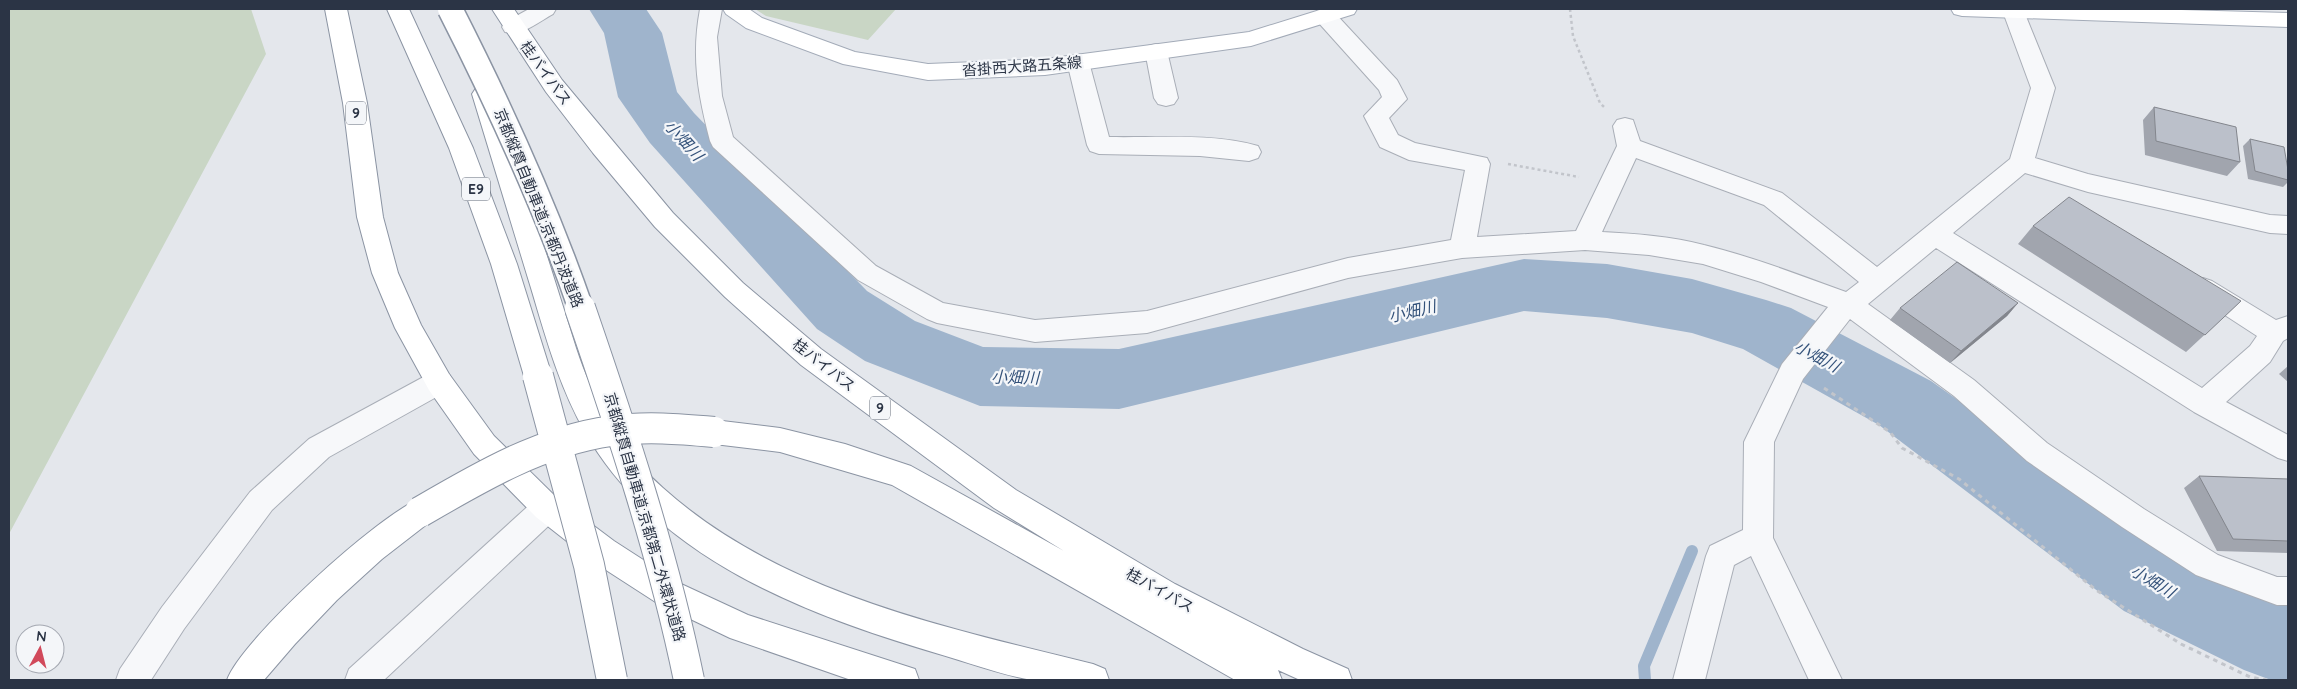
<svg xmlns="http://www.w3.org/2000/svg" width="2297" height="689" font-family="Quicksand,'Noto Sans JP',sans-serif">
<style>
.green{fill:#c9d6c5}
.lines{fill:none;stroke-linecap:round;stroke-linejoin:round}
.stream{stroke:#9fb4cc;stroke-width:12}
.river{fill:#9fb4cc;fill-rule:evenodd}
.minor-casing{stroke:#a9aeb7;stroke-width:2}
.major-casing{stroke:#a3abb8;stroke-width:2}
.highway-casing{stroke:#8b94a3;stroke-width:2}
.path-far1{stroke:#c2c5cb;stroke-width:2.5;stroke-dasharray:3 3;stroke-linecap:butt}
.path{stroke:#c2c5cb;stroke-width:3;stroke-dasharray:4.5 4.5;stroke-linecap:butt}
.minor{fill:#f7f8fa;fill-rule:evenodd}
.major{fill:#fff;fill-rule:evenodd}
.highway{fill:#fff;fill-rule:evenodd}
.highway-bridge-far1-casing{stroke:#8b94a3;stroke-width:27;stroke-linecap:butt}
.highway-bridge-casing{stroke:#8b94a3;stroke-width:32;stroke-linecap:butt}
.highway-bridge-far1{stroke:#fff;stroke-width:24}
.highway-bridge{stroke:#fff;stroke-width:30}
.wall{fill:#a1a5ae}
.shaded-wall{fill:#83868d}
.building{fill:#bbc0ca;stroke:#83868d}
.labels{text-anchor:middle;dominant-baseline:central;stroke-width:4.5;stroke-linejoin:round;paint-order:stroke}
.shield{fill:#f4f6f9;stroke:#676e7b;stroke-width:1}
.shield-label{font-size:14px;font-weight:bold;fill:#2b3445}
.street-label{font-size:15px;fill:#2b3445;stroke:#f4f6f9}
.water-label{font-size:16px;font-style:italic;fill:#34527a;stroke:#f4f6f9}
</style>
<rect width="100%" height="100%" fill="#e4e7ec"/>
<path class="green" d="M9 9H251L266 54 9 534Z
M755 9H896L868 40 766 16Z"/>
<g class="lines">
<path class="stream" d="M1645 680 1644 666 1692 551"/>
<path class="river" d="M589 9H646L662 33 677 92 694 113 867 291 915 321 983 347 1119 349 1524 259 1607 264 1692 279 1766 300 1791 308 1931 381 2182 559 2288 606V680H2271L2244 670 2124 611 1879 425 1743 349 1692 333 1607 318 1524 311 1119 409 980 406 865 361 817 329 650 143 618 97 604 33Z"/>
<defs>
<path id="minor" d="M529 9H556L553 14C538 22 522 37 505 32L502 27 505 22Z
M700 9H722L717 37 722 96 733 137 876 266 943 303 1035 320 1147 311 1348 258 1451 240 1465 170 1409 160 1380 147 1364 116 1382 97 1379 90 1317 21 1314 16 1317 11 1325 9 1333 11 1397 80 1407 99 1389 118 1398 135 1415 143 1487 158 1490 164 1477 237 1576 231 1617 146 1613 126 1617 120 1625 118 1633 120 1640 141 1782 193 1877 267 2010 159 2031 88 2003 12 2005 9H2023L2055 88 2035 158 2088 174 2270 215 2288 216V234L2270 233 2088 192 2025 173 1953 233 2202 388 2250 346 2257 336 2194 295 2190 288 2194 281 2203 278 2212 281 2276 320 2288 316V338L2283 341 2270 362 2226 402 2288 435V461L2278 458 2194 412 1936 248 1868 304 1974 380 2047 443 2144 509 2218 555 2277 577H2288V605H2277L2196 575 2122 527 2027 461 1954 396 1850 319 1803 379 1774 442 1773 538 1842 680H1809L1751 556 1734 565 1705 680H1673L1706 556 1710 546 1743 530 1744 442 1782 364 1828 307 1761 282 1703 264 1649 255 1585 250 1462 258 1348 278 1147 333 1035 342 937 323 927 319 858 280 713 147 710 141C698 95 691 57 700 9ZM1636 158 1764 205 1859 282 1846 292C1799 275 1753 257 1704 245 1671 236 1636 234 1602 232Z
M1156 44 1164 46 1167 51 1178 98 1174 104 1166 106 1158 104 1154 98 1145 51 1148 46Z
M1078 54 1086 57 1089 62 1109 137C1154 138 1215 133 1258 146L1261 152 1258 158 1249 161 1200 156 1099 154 1090 151 1087 145 1067 62 1070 57Z
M439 371 449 374 453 382 449 390 329 457 272 510 184 629 151 680H116L120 669 162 607 250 492 309 439 429 374Z
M547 495 558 499 562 508 558 517 384 680H345L349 669 536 499Z"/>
<path id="major" d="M723 9H749L762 18 855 52 928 64 1045 59 1249 32 1323 9H1357L1354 14 1251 46 1045 75 928 80 843 64 746 28 726 14Z
M1951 9H2146L2288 13V27L1962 16 1954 14Z"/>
<path id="highway" d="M325 9H347L367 103 383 217 398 273 421 325 449 374 494 436 558 499 614 541 679 583 748 615 915 669 919 680H851L730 638 657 603 592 561 536 517 474 454 429 390 395 328 372 273 357 217 343 103Z
M387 9H409L473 148 517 264 552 376 548 384 538 387 528 384 524 376 491 264 449 148Z
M492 9H514L562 80 673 213 743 283 821 349 1016 490 1175 584 1303 649 1348 669 1352 680H1300L1278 670 1282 680H1235L892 485 780 452 714 444 704 441 700 432 704 423 714 420 780 428 845 444 911 466 1064 551 994 508 801 365 725 297 655 227 593 153 546 92Z
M484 86 492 88 496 94 576 348C593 400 621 451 663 488 780 593 944 627 1093 664L1105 669 1109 680C1085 680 1057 684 1032 680 1001 675 970 663 939 654 807 615 657 559 585 432 559 386 546 338 531 288 511 223 492 159 472 94L476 88Z
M420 499 431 503 435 512 431 521 382 559 337 600 295 644 264 680H227C241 640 379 514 420 499Z"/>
</defs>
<use href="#minor" class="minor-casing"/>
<use href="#major" class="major-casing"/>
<use href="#highway" class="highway-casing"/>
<path class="path-far1" d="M1570 9 1573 36 1600 103 1604 107
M1508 164 1579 177"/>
<path class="path" d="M1824 388 1890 432 1902 448 1959 479 2096 590 2181 644 2250 677 2266 680"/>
<use href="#minor" class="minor"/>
<use href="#major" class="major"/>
<use href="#highway" class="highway"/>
<defs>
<path id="highway-bridge-far1" d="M450 9C500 107 545 205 581 309"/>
<path id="highway-bridge" d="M580 308C622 430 663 554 689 680
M538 376 589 565 612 680
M420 512C480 477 541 441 611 431 645 426 680 429 714 432"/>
</defs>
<use href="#highway-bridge-far1" class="highway-bridge-far1-casing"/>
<use href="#highway-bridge" class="highway-bridge-casing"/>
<use href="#highway-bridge-far1" class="highway-bridge-far1"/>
<use href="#highway-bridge" class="highway-bridge"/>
</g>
<path class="wall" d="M2154 107 2240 162 2227 176 2145 155 2143 120Z
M2250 139 2288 170V182L2283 187 2248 179 2243 146Z
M2033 226 2241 301 2186 352 2018 244Z
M2018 303 2007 316 1950 363 1890 320 1900 308Z
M2288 366V382L2279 374Z
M2199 476 2288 479V553L2217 551 2184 488Z"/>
<path class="shaded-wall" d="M2018 303 2007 316 1950 363 1961 351Z"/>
<path class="building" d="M2154 107 2236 127 2240 162 2156 141Z
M2250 139 2284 147 2288 170V180L2255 171Z
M2069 197 2241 301 2205 335 2033 226Z
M1957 262 2018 303 1961 351 1900 308Z
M2199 476 2288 479V541L2233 539Z"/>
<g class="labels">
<g class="shield">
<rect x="346" y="101.5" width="20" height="23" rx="4"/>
<rect x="462" y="177.5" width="28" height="23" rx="4"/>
<rect x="870" y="396.5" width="20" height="23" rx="4"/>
</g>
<g class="shield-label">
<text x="356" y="113">9</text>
<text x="476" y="189">E9</text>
<text x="880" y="408">9</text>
</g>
<g class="street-label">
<text transform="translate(1022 66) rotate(-4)">沓掛西大路五条線</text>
<text transform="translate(546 73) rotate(54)">桂バイパス</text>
<text transform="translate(539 208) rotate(68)">京都縦貫自動車道;京都丹波道路</text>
<text transform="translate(824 365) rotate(38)">桂バイパス</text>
<text transform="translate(645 517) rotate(74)">京都縦貫自動車道;京都第二外環状道路</text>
<text transform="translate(1160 590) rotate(29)">桂バイパス</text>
</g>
<g class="water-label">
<text transform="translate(684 140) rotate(48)">小畑川</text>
<text transform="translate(1412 311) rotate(-13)">小畑川</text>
<text transform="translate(1817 356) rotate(28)">小畑川</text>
<text transform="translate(1015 377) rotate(1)">小畑川</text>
<text transform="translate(2153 581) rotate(31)">小畑川</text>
</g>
</g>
<rect width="2297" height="689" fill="none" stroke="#2b3445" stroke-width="20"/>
<g transform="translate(40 649) rotate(7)"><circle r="24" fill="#f4f6f9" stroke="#a4a8b1"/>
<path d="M0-4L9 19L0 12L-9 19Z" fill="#d1495b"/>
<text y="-8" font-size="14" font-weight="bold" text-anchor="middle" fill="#2b3445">N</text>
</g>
</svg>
